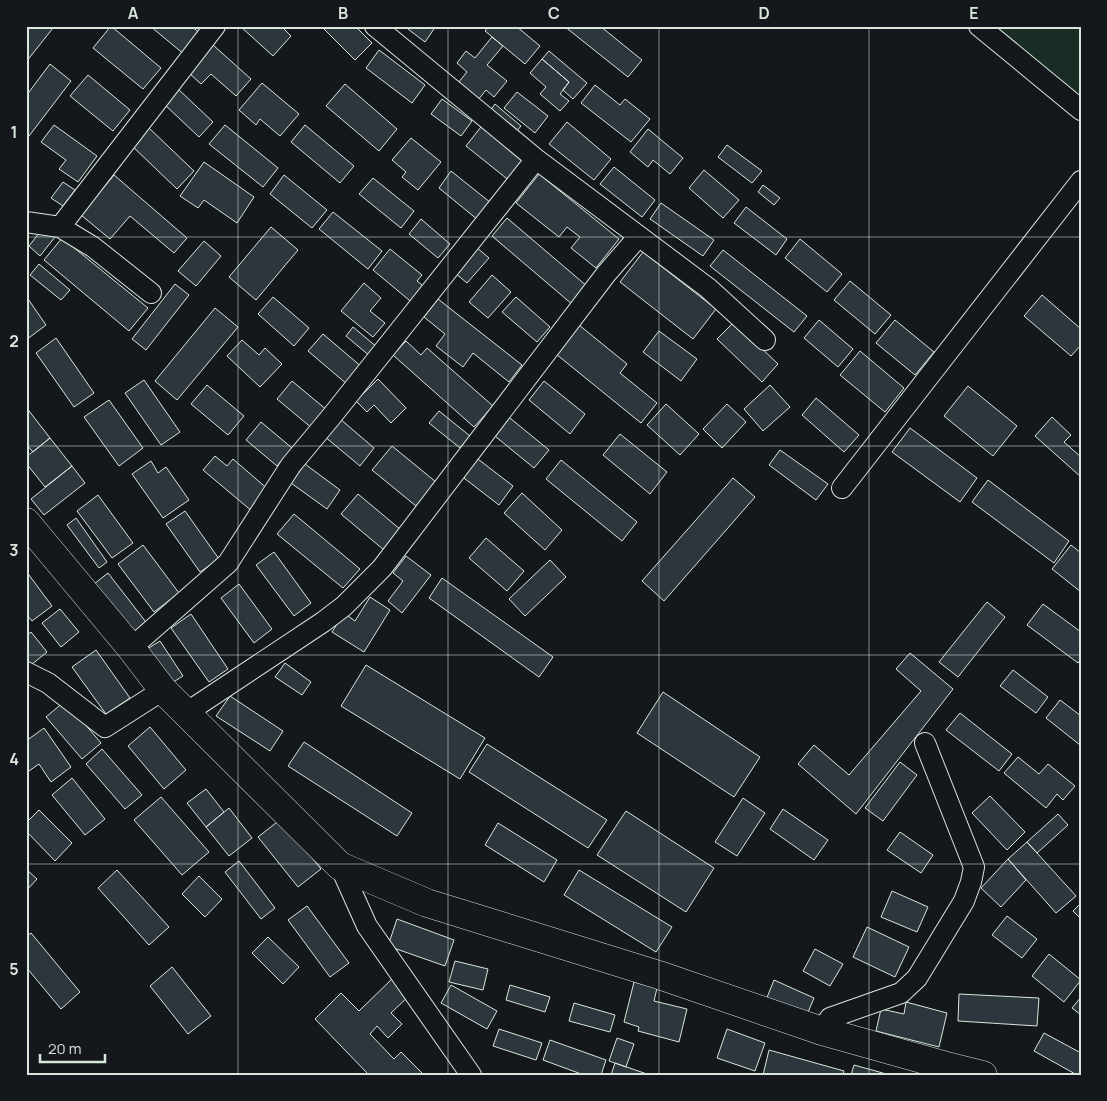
<svg xmlns="http://www.w3.org/2000/svg" width="1107" height="1101" font-family="Manrope,sans-serif">
<style>
.green{fill:#1a2d24;stroke:#939e99}
.building{fill:#2c363c;stroke:#d8e6dc}
.lines{fill:none;stroke-linecap:round;stroke-linejoin:round}
.street-casing{stroke:#d8e6dc;stroke-width:22}
.secondary-casing{stroke:#d8e6dc;stroke-width:29}
.street{stroke:#14181c;stroke-width:20}
.secondary{stroke:#14181c;stroke-width:28}
.power{stroke:#ffb74d;stroke-width:1;stroke-dasharray:18 4 2.5 4;stroke-linecap:butt}
.grid{fill:none;stroke:#d8e6dc;stroke-width:1;stroke-opacity:0.55}
.neatline{fill:none;stroke:#d8e6dc;stroke-width:2}
.grid-label{font-size:16px;text-anchor:middle;font-weight:bold;fill:#d8e6dc}
</style>
<rect width="100%" height="100%" fill="#14181c"/>
<path class="green" d="M994 26H1081V99Z"/>
<path class="building" d="M26 26H52L53 28 26 62Z
M111 26 161 68 143 89 93 48Z
M150 26H191L201 34 185 55Z
M240 26H281L291 36 273 56Z
M321 26H355L372 43 355 60Z
M404 26H436L425 42Z
M489 26H516L540 46 525 64 485 31Z
M564 26H600L642 60 628 77Z
M492 37 503 46 487 65 507 81 494 97 486 90 478 100 458 83 467 72 457 63 466 51 475 58Z
M213 45 251 79 236 96 211 74 201 84 188 72Z
M379 50 425 85 412 103 366 68Z
M549 51 587 83 573 99 563 90 569 82 542 59Z
M542 59 569 82 560 94 569 101 560 111 540 94 546 87 530 73Z
M50 64 71 81 26 140V96Z
M88 75 130 110 113 131 70 96Z
M262 83 299 114 280 136 260 119 256 125 239 110Z
M345 84 397 129 379 151 326 106Z
M595 85 620 105 625 99 650 119 631 142 581 103Z
M177 88 213 122 199 137 163 103Z
M517 92 548 116 535 133 504 108Z
M442 99 472 121 461 136 431 114Z
M495 104 521 126 515 133 490 111Z
M567 122 611 159 594 180 549 144Z
M54 125 97 156 78 182 59 169 66 160 41 142Z
M225 125 278 168 263 187 209 144Z
M305 125 354 166 340 183 291 142Z
M148 127 194 171 177 189 131 145Z
M481 127 526 164 511 182 466 146Z
M648 129 683 158 670 174 653 160 648 167 630 152Z
M411 138 441 162 418 190 402 177 406 172 392 160Z
M727 145 762 171 752 183 718 157Z
M204 162 254 197 237 223 204 200 198 208 180 196Z
M614 167 655 200 642 217 600 184Z
M704 170 739 200 723 218 689 188Z
M451 171 491 203 478 220 439 188Z
M539 174 619 239 596 268 571 248 580 237 567 227 559 237 516 203Z
M114 175 187 238 174 253 130 216 110 239 81 215Z
M284 175 327 210 312 228 270 194Z
M373 178 414 211 401 228 359 194Z
M63 182 75 190 63 206 51 198Z
M763 185 780 198 774 205 758 192Z
M661 203 714 240 703 256 650 219Z
M746 207 787 239 776 255 734 223Z
M333 212 382 251 368 269 319 229Z
M507 218 588 287 573 305 492 236Z
M421 219 450 244 438 258 409 234Z
M271 227 298 250 256 300 229 277Z
M43 228 55 237 40 256 29 246Z
M62 238 148 308 129 331 44 260Z
M800 239 842 274 827 292 785 258Z
M204 241 221 256 196 286 178 271Z
M476 247 489 258 467 283 455 273Z
M390 249 422 275 417 281 427 289 415 305 373 270Z
M723 250 807 316 794 332 710 266Z
M643 252 716 309 693 339 620 282Z
M39 264 70 290 61 300 30 275Z
M492 275 511 292 488 318 469 302Z
M850 281 891 315 875 334 834 300Z
M364 283 381 298 370 311 385 323 373 337 341 311Z
M175 284 189 295 146 350 132 339Z
M1042 295 1081 329V345L1071 356 1024 316Z
M26 296 46 325 26 340Z
M273 297 309 328 294 346 258 314Z
M516 297 550 327 537 342 502 312Z
M438 299 522 365 509 382 473 353 463 367 436 346 445 334 424 317Z
M215 308 238 327 177 400 155 381Z
M819 320 853 349 838 367 804 338Z
M895 320 934 352 915 375 876 343Z
M734 322 778 364 762 382 717 339Z
M579 325 627 364 620 373 657 403 641 423 556 354Z
M353 327 378 348 371 357 346 336Z
M659 331 697 359 681 381 643 352Z
M323 334 363 368 348 385 308 351Z
M56 338 94 393 74 407 36 353Z
M242 340 259 355 265 348 282 364 260 387 227 356Z
M406 341 421 355 427 348 493 406 474 427 393 355Z
M860 351 904 388 885 412 840 375Z
M378 379 406 408 391 423 374 405 367 412 356 401Z
M144 380 180 432 161 445 125 393Z
M292 381 328 411 313 429 277 399Z
M544 381 585 414 570 434 529 400Z
M207 385 244 416 228 435 191 404Z
M770 385 790 407 763 431 744 409Z
M968 386 1017 426 993 456 944 416Z
M816 398 859 435 844 452 802 415Z
M109 400 143 448 119 466 84 417Z
M666 404 699 434 680 455 647 425Z
M727 404 746 422 722 448 703 429Z
M26 407 50 438 33 452 26 444Z
M439 411 470 436 460 448 429 423Z
M505 414 549 450 534 468 490 432Z
M1052 417 1071 435 1064 442 1081 457V477L1035 436Z
M339 418 374 448 360 466 324 436Z
M261 422 292 448 277 466 246 440Z
M910 428 977 478 960 502 892 452Z
M620 434 667 472 650 494 603 455Z
M50 438 72 466 45 487 26 463V457Z
M392 446 436 482 416 506 372 470Z
M780 450 828 484 816 500 769 465Z
M215 456 227 466 233 459 270 491 253 512 203 470Z
M474 456 513 486 499 505 460 475Z
M561 460 637 522 622 541 546 479Z
M151 461 158 473 166 467 189 500 163 518 132 474Z
M305 464 340 490 327 509 291 483Z
M72 466 85 483 44 515 31 499Z
M733 478 755 497 664 601 642 581Z
M988 480 1069 541 1054 563 972 502Z
M522 493 562 530 545 550 504 513Z
M358 494 401 530 384 550 341 514Z
M98 495 133 543 112 558 77 511Z
M185 511 219 559 200 572 166 524Z
M294 514 360 569 343 588 277 534Z
M76 518 107 562 99 568 67 525Z
M486 538 524 571 507 591 469 558Z
M143 545 179 593 154 612 118 564Z
M1071 545 1081 553V592L1052 569Z
M274 552 311 603 294 616 256 565Z
M406 556 431 575 402 613 388 601 403 581 393 573Z
M550 560 566 577 525 616 509 599Z
M26 571 52 606 32 621 26 614Z
M108 573 149 626 135 636 94 584Z
M442 578 553 657 539 677 429 598Z
M239 584 272 629 254 643 221 598Z
M370 597 390 610 364 652 332 632 344 613 355 621Z
M987 602 1005 617 958 677 939 662Z
M1043 604 1081 632V659L1078 663 1027 625Z
M60 609 79 632 61 647 42 623Z
M191 614 228 669 209 682 171 628Z
M31 632 47 652 31 665 26 659V636Z
M160 641 183 676 170 684 147 649Z
M96 650 130 698 106 714 72 667Z
M910 653 953 689 856 814 798 764 814 745 849 775 921 691 896 669Z
M285 663 311 682 302 695 275 677Z
M366 665 485 738 460 779 341 706Z
M1013 670 1048 697 1036 713 1000 686Z
M663 692 760 757 734 797 637 733Z
M230 696 283 731 270 751 216 716Z
M1060 700 1081 716 1080 745 1046 718Z
M65 701 101 743 82 759 46 717Z
M960 713 1012 754 999 771 946 730Z
M150 727 186 770 164 789 128 746Z
M44 728 71 767 51 782 39 764 26 773V741Z
M304 742 412 813 397 836 288 766Z
M487 744 607 820 588 848 469 772Z
M102 749 142 795 125 809 86 764Z
M1018 757 1039 774 1048 764 1075 786 1063 800 1057 794 1046 808 1004 773Z
M900 762 917 775 883 821 865 808Z
M72 778 105 819 85 835 52 795Z
M206 789 224 812 206 827 187 803Z
M990 796 1025 832 1007 850 972 813Z
M161 797 209 852 182 875 134 820Z
M743 798 765 813 737 856 715 842Z
M229 808 252 838 229 856 206 827Z
M783 809 828 840 814 860 770 829Z
M39 810 72 843 55 861 26 831V823Z
M626 811 714 868 686 912 597 855Z
M1058 814 1068 825 1037 853 1027 842Z
M281 819 321 869 298 887 258 837Z
M498 823 557 860 544 882 485 845Z
M900 832 933 855 921 873 887 850Z
M1027 842 1076 896 1056 913 1008 859Z
M1008 859 1026 880 1001 907 981 888Z
M239 861 275 908 261 919 225 872Z
M26 869 37 879 26 891Z
M117 870 169 927 149 945 98 888Z
M579 870 672 927 656 952 564 895Z
M199 876 222 899 205 917 182 894Z
M892 891 928 907 917 932 881 917Z
M1081 903V919L1073 911Z
M307 906 349 963 330 977 288 920Z
M1007 916 1037 939 1022 958 992 935Z
M397 919 454 940 445 966 388 946Z
M867 927 909 947 895 977 853 957Z
M31 933 80 992 61 1009 26 967V937Z
M268 937 299 967 283 984 252 953Z
M815 949 843 964 830 986 803 971Z
M1049 954 1081 980 1064 1002 1032 976Z
M455 961 488 969 483 990 449 982Z
M172 967 211 1016 188 1034 150 986Z
M395 976 412 993 391 1013 402 1024 388 1038 377 1026 370 1034 394 1059 401 1052 424 1075H369L315 1019 341 993 359 1011Z
M774 980 814 998 806 1017 766 1000Z
M634 982 657 988 654 1001 687 1009 679 1042 638 1031 639 1027 624 1022Z
M451 985 497 1011 487 1029 441 1003Z
M510 985 550 997 545 1012 506 1000Z
M959 994 1039 998 1037 1026 958 1021Z
M1081 997V1015L1072 1008Z
M906 1002 947 1013 939 1047 876 1031 881 1009 904 1014Z
M574 1003 615 1015 610 1032 569 1021Z
M499 1029 542 1043 536 1060 493 1046Z
M727 1029 765 1043 755 1071 717 1058Z
M1044 1033 1081 1053V1075H1077L1034 1051Z
M617 1038 634 1044 626 1067 609 1061Z
M550 1040 606 1060 601 1075H584L543 1060Z
M769 1050 844 1071 843 1075H763Z
M615 1063 647 1074V1075H611Z
M854 1065 890 1075H851Z"/>
<g class="lines">
<defs>
<path id="street" d="M375 26 536 159 708 288 765 340
M979 26 1081 110
M26 222 60 227 93 247 151 293
M60 227 215 26
M842 488 1081 181
M131 648 228 563 291 465 331 417 536 159
M26 672 48 683 105 727 163 690
M186 713 323 622 344 606 382 568 606 274 639 236
M340 866 367 926 471 1075
M822 1031 830 1018 901 993 917 978 964 901 971 882 974 867 925 743"/>
<path id="secondary" d="M26 522 131 648 163 690 340 866 427 903 659 975 822 1031 943 1065 983 1075"/>
</defs>
<use href="#street" class="street-casing"/>
<use href="#secondary" class="secondary-casing"/>
<use href="#street" class="street"/>
<use href="#secondary" class="secondary"/>
<path class="power" d="M26 1074 28 1075"/>
</g>
<path class="grid" d="M238 26V1075M448 26V1075M659 26V1075M869 26V1075M26 237H1081M26 446H1081M26 655H1081M26 864H1081"/>
<rect width="1107" height="1101" fill="none" stroke="#14181c" stroke-width="55"/>
<path d="M40 1054v8h65v-8" fill="none" stroke="#d8e6dc" stroke-width="2.5"/>
<text x="48" y="1054" font-size="15" fill="#d8e6dc" stroke="#14181c" stroke-width="4" paint-order="stroke">20 m</text>
<rect x="28" y="28" width="1052" height="1046" class="neatline"/>
<g class="grid-label">
<text x="133" y="19">A</text>
<text x="343" y="19">B</text>
<text x="554" y="19">C</text>
<text x="764" y="19">D</text>
<text x="974" y="19">E</text>
<text x="14" y="138">1</text>
<text x="14" y="347">2</text>
<text x="14" y="556">3</text>
<text x="14" y="765">4</text>
<text x="14" y="975">5</text>
</g>
</svg>
